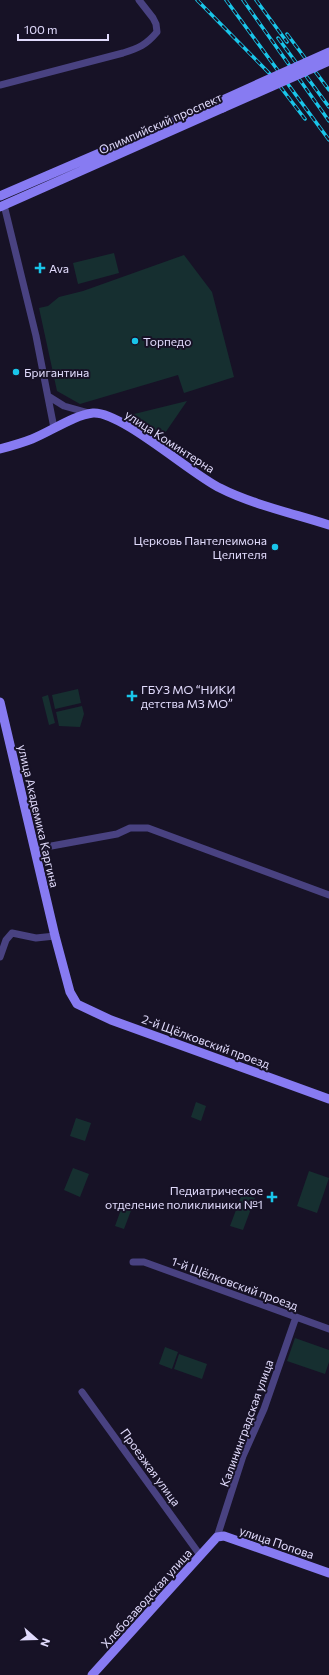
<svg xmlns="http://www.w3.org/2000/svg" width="329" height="1675" font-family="Commissioner,sans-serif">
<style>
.green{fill:#162f30}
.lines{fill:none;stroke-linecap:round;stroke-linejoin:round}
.street{stroke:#494281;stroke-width:7}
.secondary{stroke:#877bf2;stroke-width:9}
.rail-casing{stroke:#19c5e9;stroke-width:3.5}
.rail{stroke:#171226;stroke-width:2;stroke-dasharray:6;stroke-linecap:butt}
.secondary-bridge{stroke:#877bf2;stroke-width:9}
.poi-dot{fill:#19c5e9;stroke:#171226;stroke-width:1.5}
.labels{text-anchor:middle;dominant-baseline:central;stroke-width:4;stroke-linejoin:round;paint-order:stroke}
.street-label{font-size:12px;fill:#e1dbfc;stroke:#171226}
.poi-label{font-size:12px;fill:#e1dbfc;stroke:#171226;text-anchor:start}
</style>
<rect width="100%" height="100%" fill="#171226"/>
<path class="green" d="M114 253 119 273 78 284 73 263Z
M184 255 212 292 234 377 184 393 178 375 80 404 57 391 39 308 48 306 59 297 83 291Z
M187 401 163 436 130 415Z
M78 689 81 703 55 709 52 695Z
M48 695 55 723 49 725 42 697Z
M82 706 84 714 80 727 59 726 56 712Z
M196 1102 206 1106 201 1121 191 1117Z
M76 1118 91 1123 85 1141 70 1136Z
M73 1168 89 1174 80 1197 64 1190Z
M309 1171 329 1178 317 1213 297 1206Z
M242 1194 255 1198 243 1230 230 1226Z
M123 1204 132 1208 124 1229 115 1226Z
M295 1338 329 1350V1362L325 1374 287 1361Z
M165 1347 178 1352 172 1369 159 1364Z
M179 1354 207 1364 202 1379 174 1369Z"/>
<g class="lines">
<path class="street" d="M0 85 123 53C139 48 146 45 157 32L156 24 153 18 139 0
M4 205 36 336 54 428
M48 396 64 406 89 413
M35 849 117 834 130 828H148L329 895
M0 957 6 940 12 933 36 938 55 936
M133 1262H144L329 1329
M82 1392 200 1555
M217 1537 243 1456 264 1409 296 1317"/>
<path class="secondary" d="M0 196 218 102
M0 207 223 108
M0 449C11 446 22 443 32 439 50 432 74 415 93 413 121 411 191 474 220 488 251 504 295 514 329 525
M0 702 55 936 70 992 77 1004 111 1020 329 1099
M92 1675 217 1537 224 1536 329 1573"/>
<defs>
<path id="rail" d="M197 0 272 76 305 119
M226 0 329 140
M243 0 329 121
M256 0 287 42
M287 34 329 90
M278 38 329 107"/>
</defs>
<use href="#rail" class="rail-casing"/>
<use href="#rail" class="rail"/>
<path class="secondary-bridge" d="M218 102 329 52
M223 108 329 61"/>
</g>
<g class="poi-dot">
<path d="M38 262h4v4h4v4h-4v4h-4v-4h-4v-4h4z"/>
<circle cx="135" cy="341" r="4"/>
<circle cx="16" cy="372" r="4"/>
<circle cx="275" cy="547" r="4"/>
<path d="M130 690h4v4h4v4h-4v4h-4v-4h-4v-4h4z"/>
<path d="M270 1191h4v4h4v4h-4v4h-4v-4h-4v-4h4z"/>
</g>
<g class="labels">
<g class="street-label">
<text transform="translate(160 123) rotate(-24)">Олимпийский проспект</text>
<text transform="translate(170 441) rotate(33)">улица Коминтерна</text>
<text transform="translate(39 816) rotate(77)">улица Академика Каргина</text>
<text transform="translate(206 1041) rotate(20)">2-й Щёлковский проезд</text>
<text transform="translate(235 1283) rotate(20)">1-й Щёлковский проезд</text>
<text transform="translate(246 1423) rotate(-70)">Калининградская улица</text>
<text transform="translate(151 1467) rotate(54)">Проезжая улица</text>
<text transform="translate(277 1542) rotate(19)">улица Попова</text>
<text transform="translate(146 1598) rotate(-48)">Хлебозаводская улица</text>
</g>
<g class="poi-label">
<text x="49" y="268">Ava</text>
<text x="143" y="341">Торпедо</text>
<text x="24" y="372">Бригантина</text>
<text x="267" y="540" text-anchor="end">Церковь Пантелеимона<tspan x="267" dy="14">Целителя</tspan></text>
<text x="141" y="689">ГБУЗ МО “НИКИ<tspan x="141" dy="14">детства МЗ МО”</tspan></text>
<text x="263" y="1190" text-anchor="end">Педиатрическое<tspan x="263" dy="14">отделение поликлиники №1</tspan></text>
</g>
</g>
<g transform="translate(36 1639) rotate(110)" stroke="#171226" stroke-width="3" paint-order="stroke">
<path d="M0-3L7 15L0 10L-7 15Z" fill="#e1dbfc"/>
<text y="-6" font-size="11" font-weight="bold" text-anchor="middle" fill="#e1dbfc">N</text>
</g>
<path d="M18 34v6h90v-6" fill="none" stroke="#e1dbfc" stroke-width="2"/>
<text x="24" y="34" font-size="12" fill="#e1dbfc" stroke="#171226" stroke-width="3" paint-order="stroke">100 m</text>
</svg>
